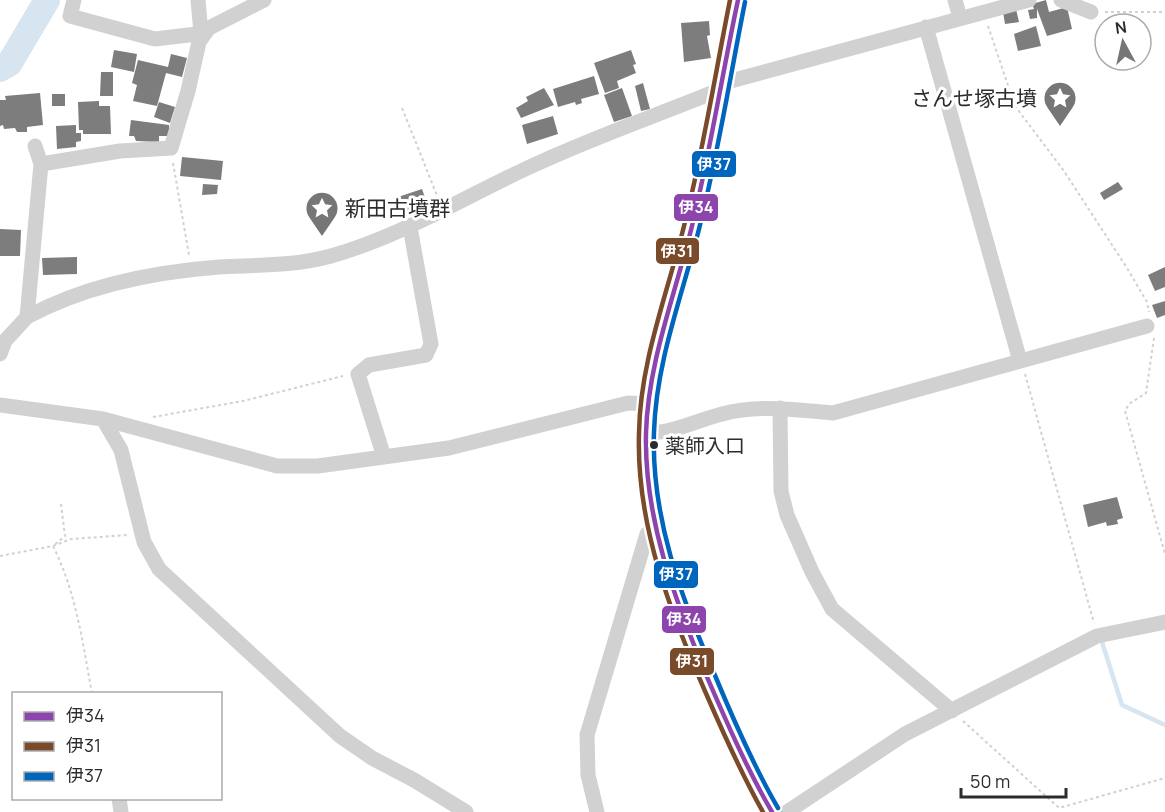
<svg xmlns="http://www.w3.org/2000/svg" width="1165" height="812" font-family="Manrope,'Noto Sans JP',sans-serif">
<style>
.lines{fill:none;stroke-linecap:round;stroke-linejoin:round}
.stream{stroke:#d7e5f0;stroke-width:4.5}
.river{stroke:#d7e5f0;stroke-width:26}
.building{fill:#7d7d7d}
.path{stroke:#d1d1d1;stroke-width:2;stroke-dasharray:3 3;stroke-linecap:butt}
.minor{stroke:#d1d1d1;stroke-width:15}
.major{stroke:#c4c4c4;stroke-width:20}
.bus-1-casing{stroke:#fff;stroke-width:9}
.bus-2-casing{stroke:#fff;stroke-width:9}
.bus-3-casing{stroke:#fff;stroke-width:9}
.bus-1{stroke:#8e44ad;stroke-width:4.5}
.bus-2{stroke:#7a4b2a;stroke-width:4.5}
.bus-3{stroke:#0065bd;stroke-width:4.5}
.bus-dot{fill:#2c2c2c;stroke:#fff;stroke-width:2}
.labels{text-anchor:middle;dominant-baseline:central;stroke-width:6;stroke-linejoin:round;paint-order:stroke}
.bus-label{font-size:20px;fill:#2c2c2c;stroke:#fff;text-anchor:start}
.poi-label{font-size:21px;fill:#2c2c2c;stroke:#fff;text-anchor:end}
.line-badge{stroke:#fff;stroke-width:2}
.badge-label{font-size:16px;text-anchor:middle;font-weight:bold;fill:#fff}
</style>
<rect width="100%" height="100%" fill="#fff"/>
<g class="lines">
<path class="stream" d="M1102 642 1122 705 1165 725"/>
<path class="river" d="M0 69 9 64 47 0"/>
</g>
<path class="building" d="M1046 0 1049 12 1067 7 1072 29 1047 36 1037 9V18L1030 19 1028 10 1034 9 1032 4Z
M1016 9 1019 22 1005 24 1003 12Z
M709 21 710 35 707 36 711 58 684 62 681 23Z
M1036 26 1041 46 1018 51 1014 34Z
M114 50 137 54 134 72 111 67Z
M631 50 636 64 633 65 636 73 617 81 619 88 605 93 594 63Z
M171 54 187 58 182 77 166 73 157 106 133 101 137 85 132 83 138 60 168 67Z
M101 72H113V96H100Z
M594 76 599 94 581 99 582 103 576 105 575 102 558 107 553 89Z
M643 83 650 109 641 111 635 86Z
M544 88 554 105 521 118 516 108 528 101 526 97Z
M622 88 632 116 614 122 604 95Z
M40 93 43 125 27 127V132H17L15 128 4 129 3 125 0 126V100H6L5 96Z
M52 94H65V106H52Z
M99 101V106H110L111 134H83V130H79L78 102Z
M159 102 175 107 170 123 154 117Z
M553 116 558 134 527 144 522 125Z
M131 120 169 125V136H159V142L136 141 134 136H129Z
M76 125V133H81V141L76 142V147L57 149 56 126Z
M182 157 223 161 221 180 180 176Z
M1118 182 1123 189 1104 200 1100 193Z
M203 184 218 185 217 194 202 195Z
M422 189 428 206 400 215 395 198Z
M0 229 21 230 20 256H0Z
M77 257V274L43 275 42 258Z
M1165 267V287L1155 291 1148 275Z
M1165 301V315L1157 318 1152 305Z
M1117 497 1123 518 1117 520 1118 524 1107 526 1106 522 1088 527 1083 505Z"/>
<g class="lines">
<path class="path" d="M1105 12H1165
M988 26 1015 106 1064 171 1127 268 1147 302 1149 312
M402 108 438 198
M173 163 189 255
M1154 338 1146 393 1129 404 1125 411 1165 554
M1025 374 1094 623
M153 417 243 401 343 376
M61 504 65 536 53 546C76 592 83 644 92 694
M0 556 53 546 71 539 127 535
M963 721 1059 808 1165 778"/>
<path class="minor" d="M74 0 70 16 155 39 205 33
M198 0 201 33
M955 0 960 18
M1061 0 1091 12
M926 27 1020 361
M35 146 41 164
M27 317C86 285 153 272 219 267 257 265 295 266 331 256 404 235 466 196 534 165 594 137 658 115 719 90L727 82 1029 0
M0 354 5 341 27 317 41 164 120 151 171 148 188 91 199 42 209 28 264 0
M0 405 103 419 277 466H318L449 448 628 403 648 404
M780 408 781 491 787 515 812 572 832 609 952 711
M103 419 121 450 144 542 159 569 340 736 372 758 414 780 466 812
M646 433C674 433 695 421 722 414 757 404 797 410 833 413L1147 326
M384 457 358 374 369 365 426 355 431 344 410 227
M119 798 121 812
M597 812 588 775 587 735 647 534 655 530
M787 812 905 734 1097 636 1165 622"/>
<path class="major" d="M738 0C722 75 710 152 692 226 675 296 647 361 646 434 644 525 676 604 711 686 730 729 748 772 772 812"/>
<defs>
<path id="bus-1" d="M738 0C722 75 710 152 692 226 675 295 648 362 646 433 644 519 675 600 707 677 727 723 747 769 772 812"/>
<path id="bus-2" d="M730 0C715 75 703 152 684 226 667 295 640 362 639 433 636 526 671 614 708 698 725 737 742 775 763 812"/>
<path id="bus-3" d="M745 2C730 77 718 154 699 229 682 296 656 362 654 432 651 517 681 597 714 673 733 719 753 765 778 808"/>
</defs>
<use href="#bus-1" class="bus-1-casing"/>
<use href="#bus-2" class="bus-2-casing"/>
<use href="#bus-3" class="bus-3-casing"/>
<use href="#bus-1" class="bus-1"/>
<use href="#bus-2" class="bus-2"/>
<use href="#bus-3" class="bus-3"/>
</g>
<defs>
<symbol id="sight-pin" viewBox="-11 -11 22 30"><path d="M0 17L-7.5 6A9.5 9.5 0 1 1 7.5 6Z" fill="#767676" stroke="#fff"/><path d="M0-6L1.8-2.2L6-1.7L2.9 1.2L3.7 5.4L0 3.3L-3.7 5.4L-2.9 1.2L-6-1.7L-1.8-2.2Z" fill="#fff"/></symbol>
</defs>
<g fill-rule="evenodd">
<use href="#sight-pin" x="1041" y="79" width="38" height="52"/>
<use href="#sight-pin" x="303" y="189" width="38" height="52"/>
</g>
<circle class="bus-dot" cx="654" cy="445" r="5"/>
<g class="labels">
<g class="bus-label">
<text x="665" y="445">薬師入口</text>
</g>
<g class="poi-label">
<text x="1037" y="98">さんせ塚古墳</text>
<text x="345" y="208" text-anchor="start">新田古墳群</text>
</g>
</g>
<g class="line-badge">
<rect x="691" y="150" width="46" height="28" rx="6" fill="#0065bd"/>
<rect x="673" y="193" width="46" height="29" rx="6" fill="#8e44ad"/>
<rect x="655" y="237" width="45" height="28" rx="6" fill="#7a4b2a"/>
<rect x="653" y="560" width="46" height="29" rx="6" fill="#0065bd"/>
<rect x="661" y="605" width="46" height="29" rx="6" fill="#8e44ad"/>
<rect x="669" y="647" width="46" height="29" rx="6" fill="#7a4b2a"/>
</g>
<g class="badge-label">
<text x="714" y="170">伊37</text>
<text x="696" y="213">伊34</text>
<text x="677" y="257">伊31</text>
<text x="676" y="580">伊37</text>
<text x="684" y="625">伊34</text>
<text x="692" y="667">伊31</text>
</g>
<rect x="12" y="692" width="210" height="108" fill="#ffffff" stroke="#ababab" stroke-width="1.5"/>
<rect x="24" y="712" width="30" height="9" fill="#8e44ad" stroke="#ababab" stroke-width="1.5"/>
<text x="66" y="722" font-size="18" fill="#2c2c2c">伊34</text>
<rect x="24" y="742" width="30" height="9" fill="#7a4b2a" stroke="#ababab" stroke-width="1.5"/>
<text x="66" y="752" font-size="18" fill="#2c2c2c">伊31</text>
<rect x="24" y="772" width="30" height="9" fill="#0065bd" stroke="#ababab" stroke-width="1.5"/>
<text x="66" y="782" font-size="18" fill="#2c2c2c">伊37</text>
<g transform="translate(1123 42) rotate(352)"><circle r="28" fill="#ffffff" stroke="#ababab" stroke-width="1.5"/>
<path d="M0-4.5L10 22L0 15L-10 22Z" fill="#767676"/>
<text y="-9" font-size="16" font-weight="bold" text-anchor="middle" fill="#2c2c2c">N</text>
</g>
<path d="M961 788v9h105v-9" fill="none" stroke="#2c2c2c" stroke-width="3"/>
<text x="970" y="788" font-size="18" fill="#2c2c2c" stroke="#ffffff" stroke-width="4.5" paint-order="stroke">50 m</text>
</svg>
